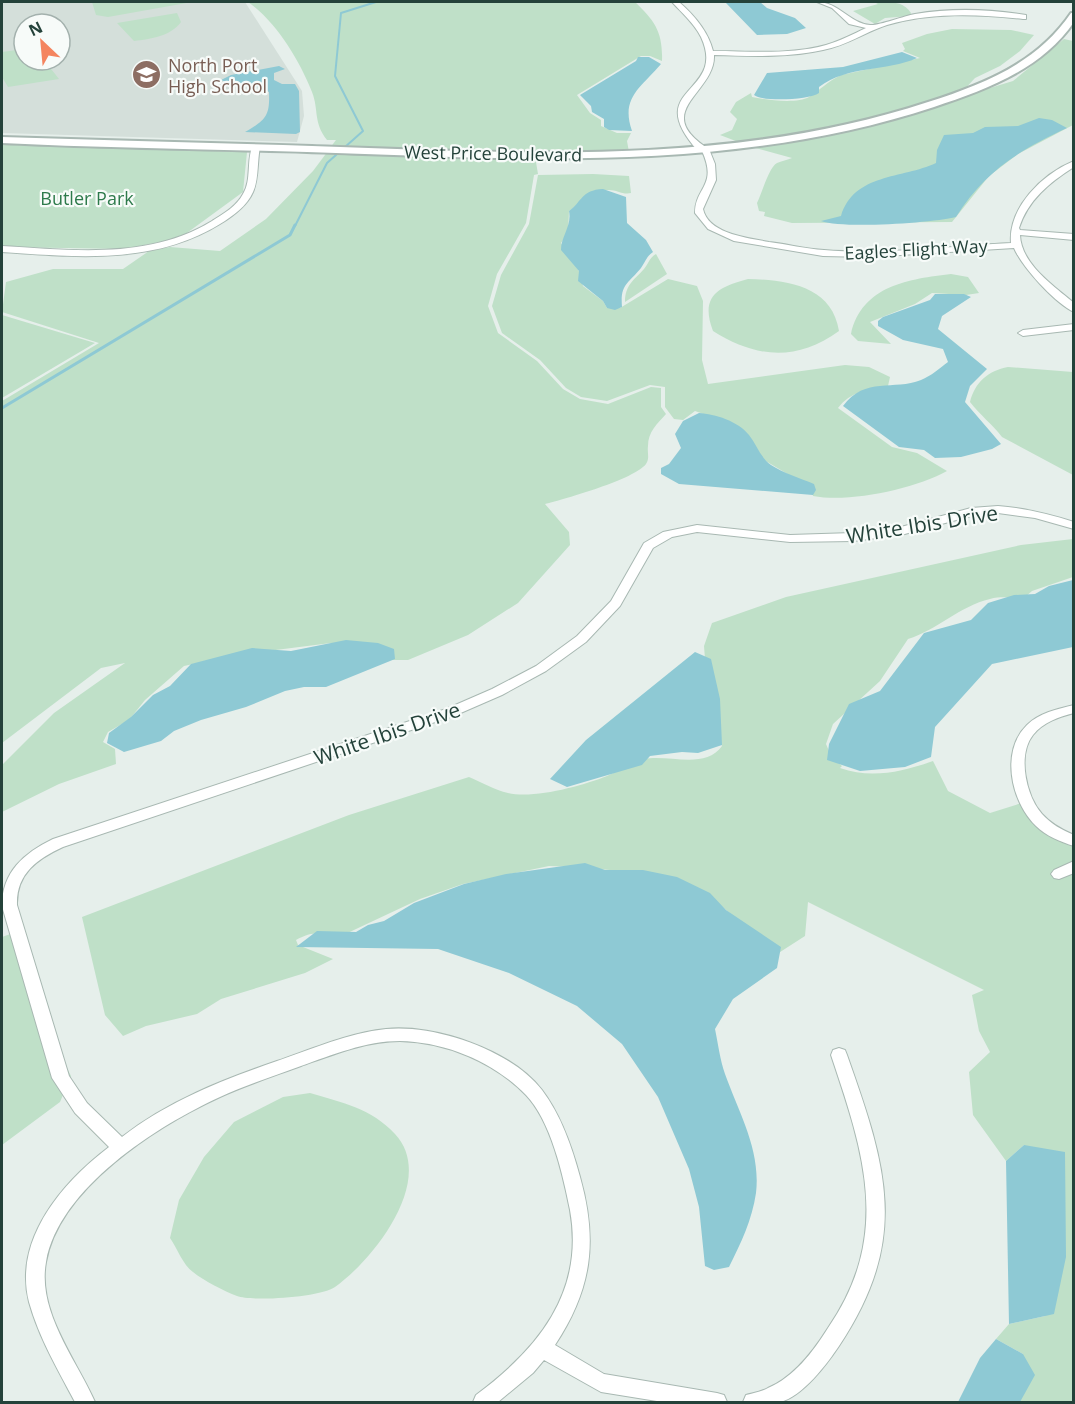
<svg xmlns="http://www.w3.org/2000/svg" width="1075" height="1404" font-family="'Open Sans',sans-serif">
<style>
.built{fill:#d4dfda;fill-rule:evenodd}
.green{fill:#bfe0c8}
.water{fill:#8ec9d4}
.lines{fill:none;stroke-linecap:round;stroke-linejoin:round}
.stream-far1{stroke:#8ec9d4;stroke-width:2}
.stream{stroke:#8ec9d4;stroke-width:3}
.minor-casing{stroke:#a8b8b2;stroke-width:2}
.tertiary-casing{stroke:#a8b8b2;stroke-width:4}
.minor{fill:#fff;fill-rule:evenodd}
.tertiary{fill:#fff;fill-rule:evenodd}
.labels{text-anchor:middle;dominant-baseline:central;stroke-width:4.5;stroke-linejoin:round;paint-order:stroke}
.far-education-label{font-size:18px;fill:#785e54;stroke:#f7fbf9;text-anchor:start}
.far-street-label{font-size:18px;fill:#24423a;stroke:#f7fbf9}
.far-park-label{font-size:18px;fill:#2d7a4b;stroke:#f7fbf9}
.street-label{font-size:21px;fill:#24423a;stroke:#f7fbf9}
</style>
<rect width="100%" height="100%" fill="#e6efeb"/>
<path class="built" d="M2 2H245L302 91 304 116 297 142 2 133ZM24 24H60V60H24Z"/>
<path class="green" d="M92 2H192L108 17 96 15Z
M248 2H635C655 21 663 32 662 61L650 56H641L577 95 590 113 601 120V126L617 133H631L627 141 629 152 515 153 330 148 336 140H327C313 122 319 110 312 92 299 59 276 22 248 2Z
M874 2C889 2 903 0 911 13L910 16 885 18 875 24 853 11 878 4Z
M177 13 181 22C171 36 151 39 134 41L117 23Z
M952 29 1011 30 1034 35 1020 51 1000 66 975 78 962 92 896 114 811 133 741 143 720 135 732 130 737 119 730 112 736 102 751 93 752 97C766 100 797 104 809 97 820 90 828 81 841 75L920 58 903 51 905 49 902 43 927 34Z
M1064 39 1073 41V125L1018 154 989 176 952 222 792 223 764 216 765 212 759 211 757 203C762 193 769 167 777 163 781 161 788 160 792 158L748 146 874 123 1013 81Z
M24 49V60H44L59 79 8 87 2 77V52Z
M2 144 247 152 243 192 180 238 124 249 2 247Z
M328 151 535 156 538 174 534 175 526 223 497 274 488 306 498 333 537 361 563 389 580 399 608 404 651 387 661 388V407L666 414C657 424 648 432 648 446 647 453 650 458 646 464 635 479 565 499 545 504L569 532 570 545 518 603 468 635 408 660H390L331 643 235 655 184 666 145 700 129 720 108 732 103 742 115 749 116 764 59 784 2 812V765L54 713 125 663 101 668 2 743V401L99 343 2 312 6 282 53 269H123L149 251 170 247 220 251 266 219 313 171Z
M593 174 629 176 631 193C622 195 616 189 607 190 586 191 584 201 569 211L568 233 561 243 579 271 583 286 603 301 607 308H620L668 279 697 286 703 301 702 360 708 384 845 365 869 367 890 377 888 386C870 388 850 392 838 408L892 447 917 453 947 471C914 489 850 503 813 496L811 488 764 460 712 417 695 411 683 420 674 419 665 407V387L650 385 607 401 581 397 566 388 540 360 502 333 492 306 501 275 529 224 538 175Z
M656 254 667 274 625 302C625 285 634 280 644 269 649 263 649 258 656 254Z
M951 274 968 277 979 293 966 295 932 293 915 304 870 322 891 344 858 341 851 334C862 285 910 279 951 274Z
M748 279C787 280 832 286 839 331 796 362 756 358 713 331 700 297 717 287 748 279Z
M2 315 95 343 2 398Z
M1008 367 1073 372V475L1002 437C993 425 980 415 970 402 975 382 988 371 1008 367Z
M1073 539V577L1032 591 1024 598C1013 598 1001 596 990 599 960 606 937 630 908 639L880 681 833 724 826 744 832 758 842 766 840 768C871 779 902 772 933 761L948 791 990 813 1028 801 1038 816 1073 842V1402H1014L1023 1354 996 1339 1009 1324 1045 1316 1024 1145 1006 1161 973 1115 969 1072 990 1052 979 1031 972 995 984 990 808 902 805 936 777 954 718 903 642 873 577 867 549 866 463 884 420 899 339 937C322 932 312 931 296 940L298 945 333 959 305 973 221 999 197 1014 146 1026 123 1036 105 1015 82 917 349 815 469 777C481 782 495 790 508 793 534 799 582 786 607 776 619 771 632 761 644 759 669 754 705 770 722 746L706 672 704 646 712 623 786 597 1021 545Z
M24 929 50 1035 71 1076 60 1102 2 1145V937Z
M310 1093C343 1103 371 1108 395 1134 437 1179 374 1259 335 1287 321 1297 254 1302 237 1296 224 1291 204 1281 193 1272 183 1265 177 1248 170 1238L179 1200 204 1157 234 1122 283 1097Z"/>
<path class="water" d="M725 2H760L767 8 795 18 806 28 787 34 757 35Z
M902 52 917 58C886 72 848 65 819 87V93C809 100 763 102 754 95L767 73 843 67Z
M638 57H649L661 64C642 87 620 97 632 131L609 130 604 127V119L592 112 591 106 580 95 636 61Z
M279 66 285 69 274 73V80L282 84H295L299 91 300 132 296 134 245 132C266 120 270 116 269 92 253 82 236 88 221 80L231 75Z
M1039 118 1052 120 1067 128C1018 151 985 171 956 217 931 223 843 229 821 221L841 216C854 173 902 179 936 163L937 150 944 135 973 133 985 127 1018 126Z
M603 189 626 197 627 223 646 240 653 252C646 257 646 261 641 268 628 284 620 284 622 307L615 310 607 308 603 301 578 281 579 271 561 250C561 236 572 226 569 211 582 202 581 190 603 189Z
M935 294H964L971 297 942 316 938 329 987 369 970 386 965 402 1001 444 992 449 961 457 935 458 924 450 899 447 843 406C865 376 894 391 921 380 931 376 940 368 948 362L943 349 903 340 878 326V321L883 317 930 300Z
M699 413C715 414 738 421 749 435 757 445 760 457 771 465 783 473 800 478 814 484L816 490 813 495 679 484 661 474V468L669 464 681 448 675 434 683 421Z
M1073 580V647L992 664 935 727 931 757 905 767 860 771 827 760 829 744 849 704 880 691 924 633 971 620 988 603 1014 595 1035 594 1049 586Z
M346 640 378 643 394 649 395 659 326 687H304L285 691 246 707 201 720 174 731 161 741 124 752 107 743 109 733 131 717 153 695 170 686 191 664 252 648 291 651Z
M695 652 711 659 720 699 722 745 698 753 682 752 650 756 642 765 567 787 550 779 586 740Z
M585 863 605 870H643L677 877 710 893 726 910 781 947 777 968 733 999 715 1029C718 1043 720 1060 725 1074 739 1113 761 1150 756 1193 752 1220 741 1243 729 1267L714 1270 705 1266 699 1207 689 1169 658 1097 622 1044 577 1006 509 973 438 949 296 947 317 931 356 932 368 925 384 921 414 903 464 884 506 874Z
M1024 1145 1065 1152 1066 1257 1054 1314 1009 1324 1006 1161Z
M996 1339 1023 1354 1035 1375 1020 1402H958L980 1358Z"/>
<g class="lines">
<path class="stream-far1" d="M295 226 327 163 363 131 335 76 341 13 376 2"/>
<path class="stream" d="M2 408 290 235 295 225"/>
<defs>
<path id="minor" d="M672 2H679C694 15 708 31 713 51 750 51 790 55 826 45 840 41 853 34 866 28L849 24 832 8 817 2C839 2 849 23 870 25 878 26 904 16 915 14 950 8 990 9 1026 15V19H1023C978 14 931 12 887 25 865 32 846 46 823 50 787 58 750 56 714 55 716 93 649 111 709 149L715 164 716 180 703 209C708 234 749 238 769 242 787 244 806 249 824 250 885 255 950 246 1011 243 1008 208 1042 174 1074 161V167C1049 183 1028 200 1019 228L1020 230 1074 234V240L1020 235C1021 264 1054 286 1074 303V312C1055 303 1022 267 1014 248L868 257 823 256 734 241 708 229 695 213C695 187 718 186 702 151H698C640 86 728 95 701 37 694 23 682 13 672 2Z
M253 145 260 147C257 161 259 179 253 192 247 206 233 216 220 224 154 265 76 257 2 252V246C73 250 148 260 212 221 223 214 237 206 243 194 252 180 246 160 253 145Z
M1074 324V330L1023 336 1018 333 1023 330Z
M998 506C1024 508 1049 514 1074 522V529L1035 518 998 513 971 516 901 535 853 541 790 542 697 532 672 537 653 548 620 606 586 642 546 671 502 695 456 715 63 847C37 859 16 874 17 905L69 1076 87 1103 122 1137C168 1101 222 1080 277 1061 312 1049 348 1033 386 1029 435 1024 511 1050 542 1090 561 1115 572 1147 580 1177 598 1241 592 1289 555 1345L604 1374 717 1393 724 1395 727 1402H663L601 1392 544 1360 533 1373 498 1402H473L476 1395C538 1349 585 1292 570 1210 563 1175 551 1121 526 1095 494 1062 446 1042 400 1041 366 1041 332 1055 301 1066 274 1076 246 1085 220 1097 157 1126 59 1188 46 1262 37 1312 76 1359 95 1402H75C58 1370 39 1338 29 1302 13 1239 63 1182 109 1147L75 1113 52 1078 2 906C2 872 24 853 53 839L446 709 492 689 536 666 577 636 611 601 644 543 663 532 697 525 790 535 853 533 901 527 971 508Z
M1074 705V713C1059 717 1043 722 1033 735 1017 755 1026 796 1042 814 1051 824 1062 830 1074 835V846C1061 842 1046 836 1036 826 1011 802 1000 751 1027 725 1039 713 1057 709 1074 705Z
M1074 861V873L1059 879 1054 878 1051 874 1054 870Z
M839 1048 845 1050 847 1055C887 1168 910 1239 839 1346 827 1364 802 1397 780 1402 769 1404 754 1402 743 1402L746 1395C753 1393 761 1392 768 1388 794 1377 813 1352 828 1328 892 1235 864 1153 831 1055L833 1050Z"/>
<path id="tertiary" d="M1071 13H1074V22C1042 69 986 90 934 107 731 174 517 159 307 152 205 149 103 148 2 143V137C105 140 209 143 312 146 519 153 730 167 928 102 984 84 1037 63 1071 13Z"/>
</defs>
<use href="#minor" class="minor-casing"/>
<use href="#tertiary" class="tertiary-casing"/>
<use href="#minor" class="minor"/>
<use href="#tertiary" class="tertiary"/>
</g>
<defs>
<symbol id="school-disc" viewBox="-11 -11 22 22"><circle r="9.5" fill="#8d6e63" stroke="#f7fbf9"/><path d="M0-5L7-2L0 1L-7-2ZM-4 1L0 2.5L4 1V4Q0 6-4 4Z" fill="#fff"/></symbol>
</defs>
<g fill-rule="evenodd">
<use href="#school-disc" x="130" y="58" width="33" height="33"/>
</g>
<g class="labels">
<g class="far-education-label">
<text x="168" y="65">North Port<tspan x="168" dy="21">High School</tspan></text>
</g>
<g class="far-street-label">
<text transform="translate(493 153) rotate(1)">West Price Boulevard</text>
<text transform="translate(916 249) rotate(-3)">Eagles Flight Way</text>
</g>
<g class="far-park-label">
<text x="87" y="198">Butler Park</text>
</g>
<g class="street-label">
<text transform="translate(922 524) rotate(-9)">White Ibis Drive</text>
<text transform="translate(387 733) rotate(-19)">White Ibis Drive</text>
</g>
</g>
<rect width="1075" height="1404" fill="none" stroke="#24423a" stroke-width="6"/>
<g transform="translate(42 42) rotate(334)"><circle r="28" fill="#f7fbf9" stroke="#a3b1ad" stroke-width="1.5"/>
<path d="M0-4.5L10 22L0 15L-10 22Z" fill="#f4845f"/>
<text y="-9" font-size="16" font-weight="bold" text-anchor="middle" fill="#24423a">N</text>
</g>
</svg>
